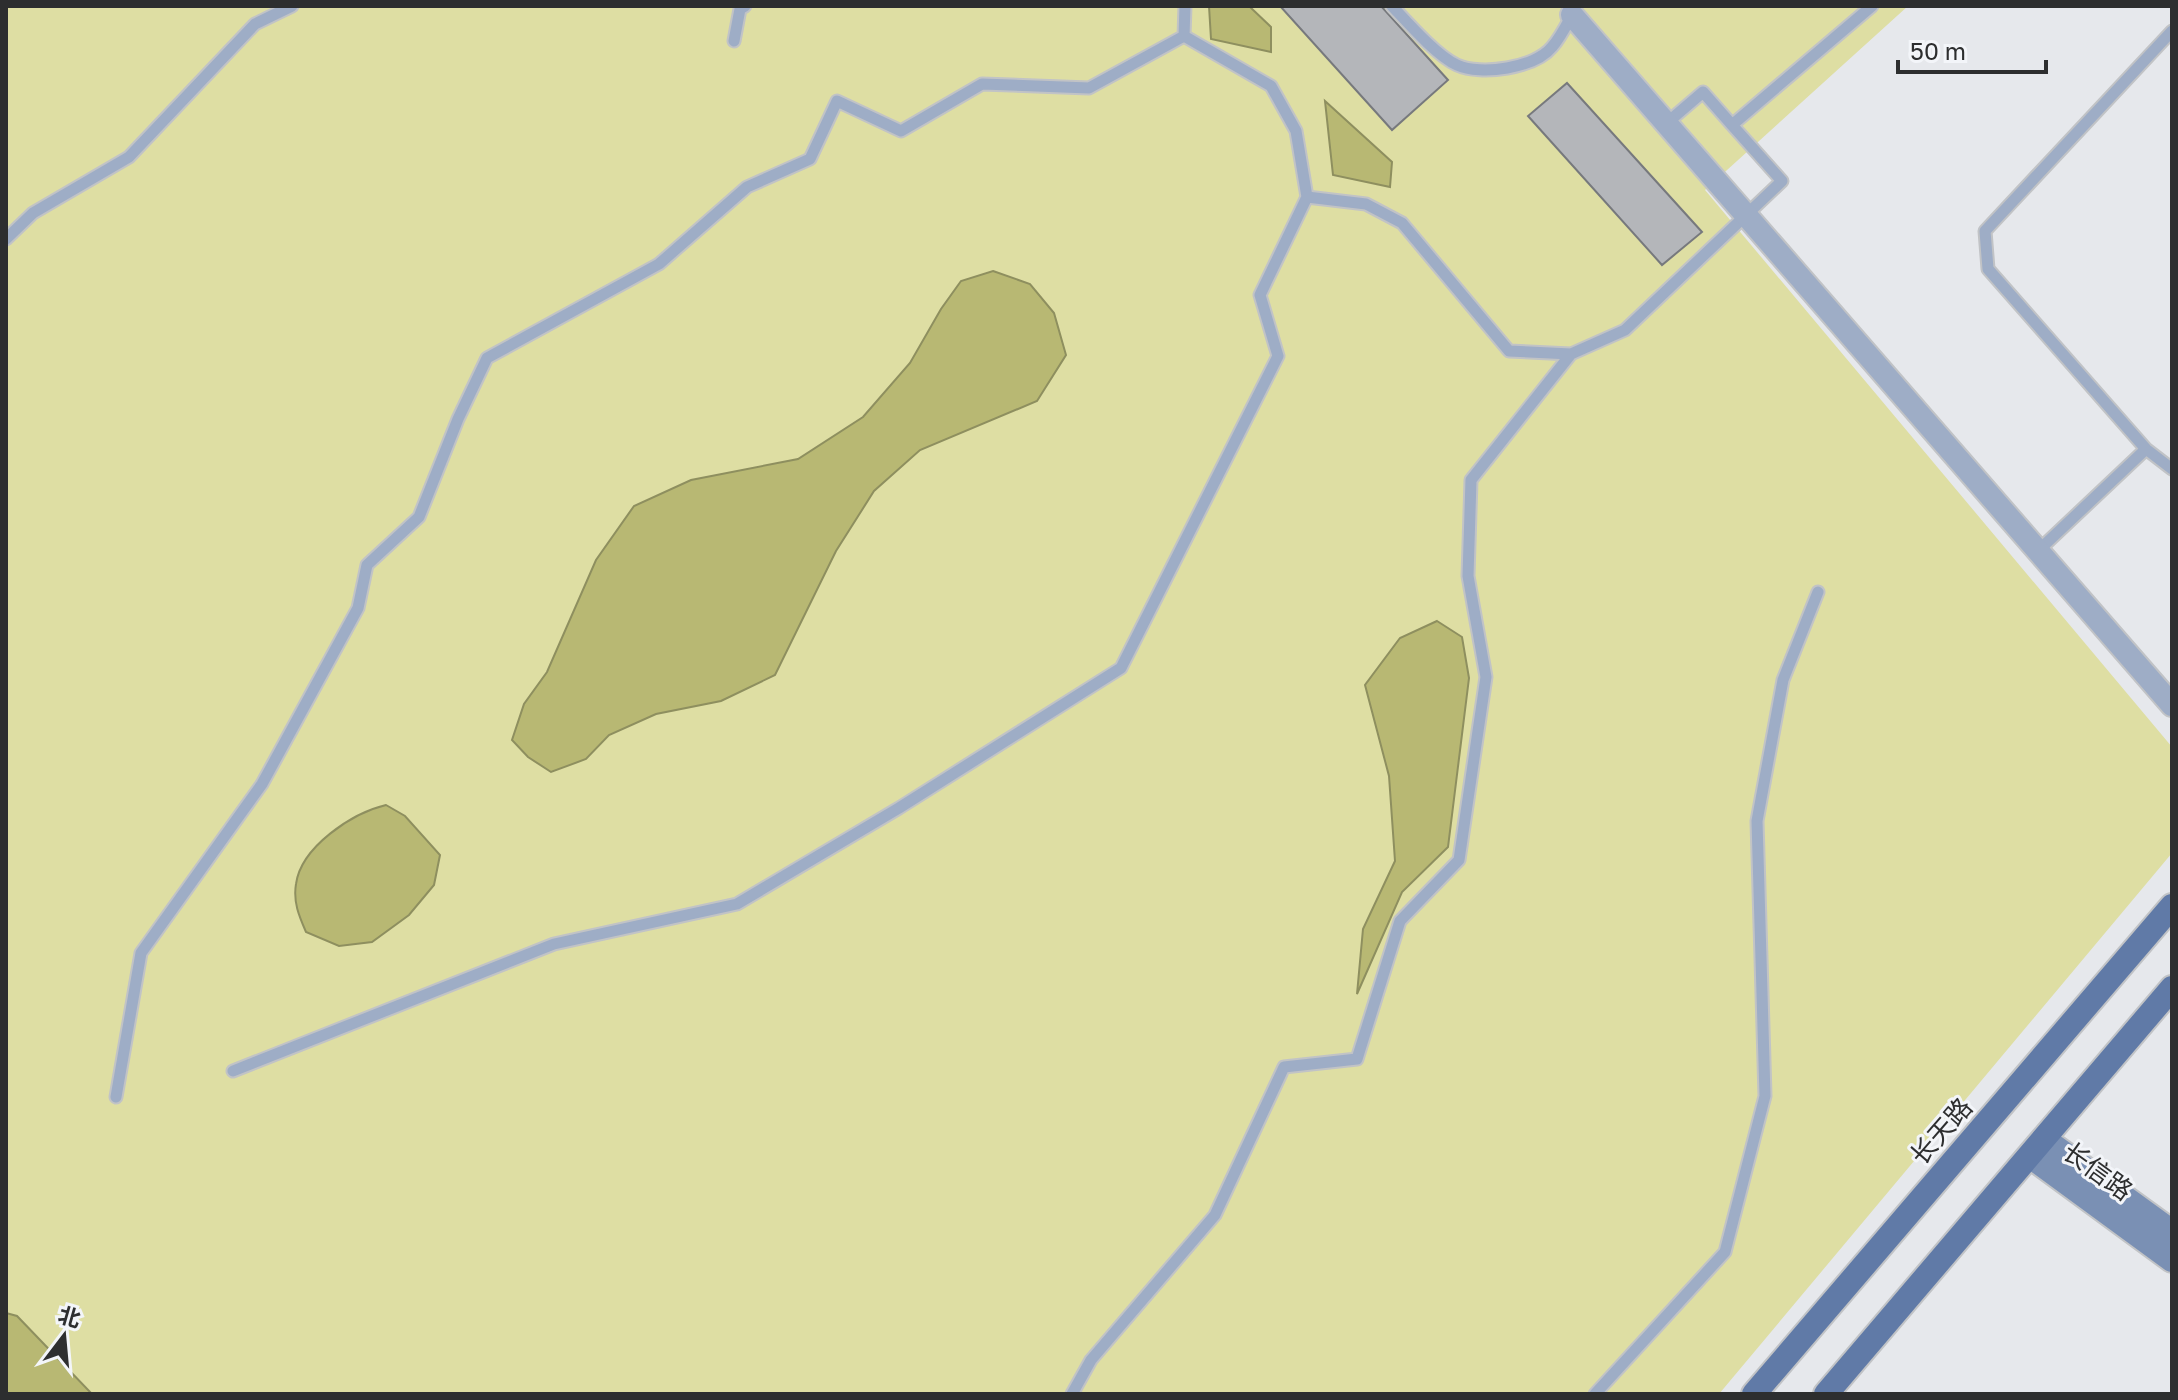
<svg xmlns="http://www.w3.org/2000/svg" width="2178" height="1400" font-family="'Golos Text','Noto Sans SC',sans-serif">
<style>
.green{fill:#dedea3}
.water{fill:#b8b873;stroke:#8e8f5f;stroke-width:2}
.building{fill:#b4b6ba;stroke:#77797d;stroke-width:2}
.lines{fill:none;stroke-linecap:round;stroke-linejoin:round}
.lane-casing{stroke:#c1c3c6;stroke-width:15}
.street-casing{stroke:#c1c3c6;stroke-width:26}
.secondary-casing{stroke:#c1c3c6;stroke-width:28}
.primary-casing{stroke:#c1c3c6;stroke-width:28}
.lane{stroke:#9eadc6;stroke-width:11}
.street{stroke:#9eadc6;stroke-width:22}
.secondary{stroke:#7a90b4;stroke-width:24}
.primary{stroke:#607aa7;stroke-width:24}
.labels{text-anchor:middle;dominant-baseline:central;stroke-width:6;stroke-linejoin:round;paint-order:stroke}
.street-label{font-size:26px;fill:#2d2e2f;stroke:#f3f5f9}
</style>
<rect width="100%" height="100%" fill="#e6e8ec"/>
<path class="green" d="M6 6H1908L1705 190 2172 747V853L1719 1394H6Z"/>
<path class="water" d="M1209 6H1249L1271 27V52L1211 39Z
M1325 101 1392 162 1390 187 1333 175Z
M993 271 1030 284 1054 313 1066 355 1037 401 920 450 874 491 836 551 775 675 721 701 656 714 609 735 586 759 551 772 528 757 512 740 524 704 547 672 596 560 634 506 691 480 798 459 863 417 910 363 941 309 961 281Z
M1437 621 1462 637 1469 678 1448 847 1402 892 1357 994 1363 929 1395 861 1389 776 1365 685 1400 638Z
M386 805 405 816 440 855 434 885 409 915 372 942 339 946 306 932C299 916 293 902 296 884 301 847 352 813 386 805Z
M6 1313 17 1316 92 1394H6Z"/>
<path class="building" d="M1280 6H1381L1448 80 1392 130Z
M1567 83 1702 232 1662 265 1528 116Z"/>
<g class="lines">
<defs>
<path id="lane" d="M1185 6 1184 36 1271 86 1296 131 1307 197 1366 204 1402 223 1509 351 1571 354 1625 330 1782 181 1732 125
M1392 6C1408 23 1437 56 1457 65 1481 76 1535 68 1552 47 1560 38 1566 26 1572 15
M2172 31 1985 231 1988 269 2146 449 2172 469
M734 41 740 9 745 6
M1668 122 1703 92 1732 125 1872 6
M6 239 33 213 129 157 255 24 292 6
M2039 550 2146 449
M233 1071 554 944 737 904 899 808 1121 668 1278 356 1260 295 1307 197
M116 1097 141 953 262 784 358 608 367 565 419 517 458 419 487 358 659 264 747 187 810 159 837 101 901 131 982 84 1089 88 1184 36
M1072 1394 1091 1360 1215 1215 1284 1067 1357 1059 1400 921 1459 860 1486 677 1468 576 1471 480 1571 354
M1595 1394 1725 1252 1765 1096 1757 821 1783 680 1818 592"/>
<path id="street" d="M1572 15 2172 705"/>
<path id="secondary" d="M2044 1139 2172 1232
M2030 1156 2172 1260"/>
<path id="primary" d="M1754 1394 2172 906
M1826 1394 2172 988"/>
</defs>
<use href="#lane" class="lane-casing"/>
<use href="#street" class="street-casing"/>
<use href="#secondary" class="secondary-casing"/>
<use href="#primary" class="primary-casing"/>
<use href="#lane" class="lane"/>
<use href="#street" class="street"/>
<use href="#secondary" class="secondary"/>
<use href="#primary" class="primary"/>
</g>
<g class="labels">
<g class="street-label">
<text transform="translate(1941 1131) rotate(-49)">长天路</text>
<text transform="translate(2098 1171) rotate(36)">长信路</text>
</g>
</g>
<rect width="2178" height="1400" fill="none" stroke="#2d2e2f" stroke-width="16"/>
<g transform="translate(64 1336) rotate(16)" stroke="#f3f5f9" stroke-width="6" paint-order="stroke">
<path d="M0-6L14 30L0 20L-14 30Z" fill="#2d2e2f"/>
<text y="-12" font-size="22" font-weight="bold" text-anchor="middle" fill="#2d2e2f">北</text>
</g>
<path d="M1898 60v12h148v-12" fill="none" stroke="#2d2e2f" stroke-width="4"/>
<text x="1910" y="60" font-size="24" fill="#2d2e2f" stroke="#f3f5f9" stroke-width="6" paint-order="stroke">50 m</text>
</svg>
